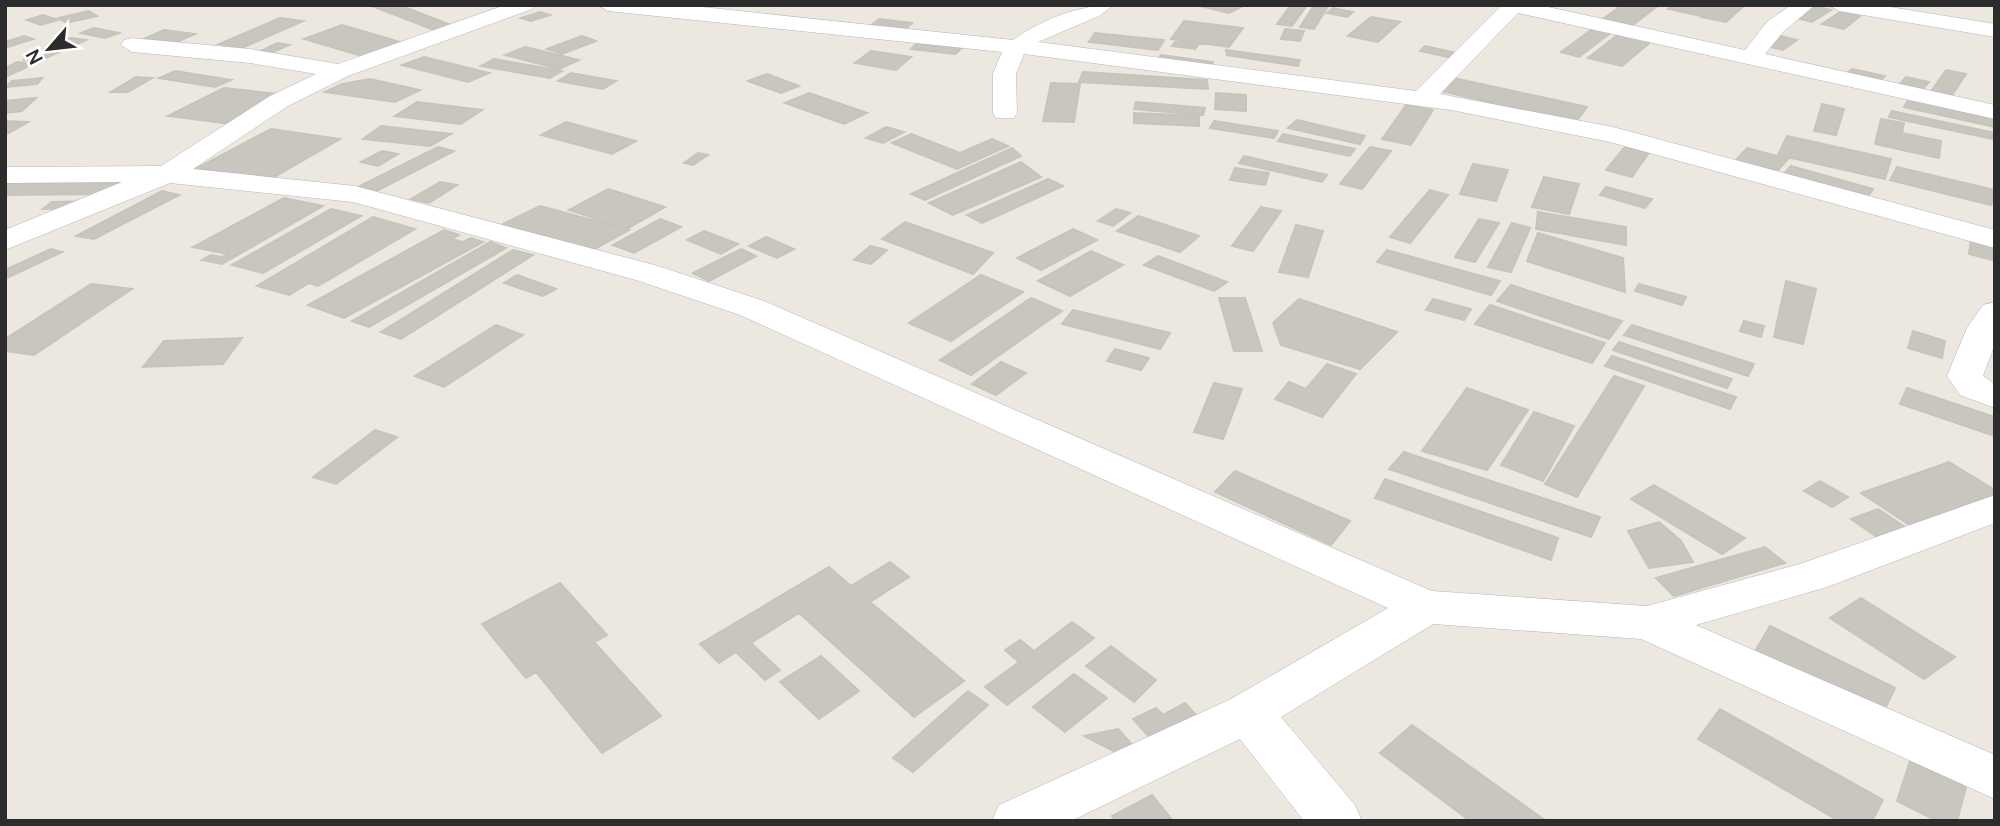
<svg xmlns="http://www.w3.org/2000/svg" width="2000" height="826" font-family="Manrope,sans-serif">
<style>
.building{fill:#c8c6be;stroke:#c7c4ba;stroke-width:2}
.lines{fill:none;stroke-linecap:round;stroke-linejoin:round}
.street-casing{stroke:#b4b5be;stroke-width:1}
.street{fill:#fff;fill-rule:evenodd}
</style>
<rect width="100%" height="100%" fill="#ece8e0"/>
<path class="building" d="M399 5 451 25 434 30 372 6Z
M1196 5H1245L1229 13Z
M1291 5H1307L1292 26 1277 24Z
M1622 5H1650L1656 7 1629 28 1600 21Z
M1672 5H1712L1701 16 1668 9Z
M1716 5H1745L1726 22 1701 17Z
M1813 6 1831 10 1812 22 1793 17Z
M1313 7 1327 8 1314 29 1300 27Z
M1333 8 1353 12 1347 17 1327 13Z
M89 11 97 16 66 23 59 18Z
M540 12 550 15 531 21 521 18Z
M1840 12 1860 16 1844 29 1822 24Z
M43 15 58 20 41 25 27 20Z
M1371 17 1400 22 1378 42 1348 36Z
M280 18 303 21 242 48 219 44Z
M879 19 912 23 902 32 869 27Z
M1184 21 1243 28 1229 47 1171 39Z
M342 25 407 44 369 58 304 39Z
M1595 27 1613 31 1579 57 1561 52Z
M94 28 119 33 105 38 81 33Z
M1285 29 1304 31 1300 41 1281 39Z
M164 30 195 34 170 45 139 41Z
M1095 33 1164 40 1158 50 1089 42Z
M1620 33 1653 40 1622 66 1588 58Z
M24 36 33 39 5 48V42Z
M582 36 596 41 562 54 547 49Z
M1780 36 1797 40 1783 50 1767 46Z
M71 38 86 40 39 61 23 60Z
M1176 41 1199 44 1195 49 1172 46Z
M918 42 962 48 955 54 911 49Z
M277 43 289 45 271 53 259 52Z
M1425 46 1461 54 1456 59 1420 51Z
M525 47 579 60 559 69 505 55Z
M1226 50 1300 60 1298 66 1227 55Z
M871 51 911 57 896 70 855 63Z
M1161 55 1213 62 1211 68 1157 61Z
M424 57 489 73 468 82 402 65Z
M494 59 562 71 550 78 481 66Z
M17 62 34 64 5 77V68Z
M1852 69 1885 76 1879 82 1846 74Z
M1946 70 1966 74 1950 98 1930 93Z
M175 71 231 80 215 87 159 78Z
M1083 72 1207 80 1208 89 1079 82Z
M571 73 616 81 603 89 558 81Z
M767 74 799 86 781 93 748 81Z
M136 77 152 78 128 92H111Z
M1449 77 1587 107 1576 122 1436 90Z
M1906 77 1929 82 1921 91 1898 86Z
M42 78 37 84 6 87 12 81Z
M370 79 420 90 395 102 325 92 342 84Z
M1051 83 1080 84 1074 122 1043 121Z
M224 88 286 95 231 124 168 116Z
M809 93 867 113 844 124 785 103Z
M1216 93 1246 95V111L1215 109Z
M1910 97 1995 115V127L1904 107Z
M36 98 22 111 5 113V101Z
M417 102 482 110 461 124 395 116Z
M1136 102 1205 108 1203 115 1134 109Z
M1822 104 1844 109 1836 135 1814 131Z
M1406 105 1433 110 1411 145 1382 139Z
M1892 111 1995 133 1993 139 1889 117Z
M1134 113 1199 116V126L1134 123Z
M1881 119 1904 123 1902 133 1941 141 1939 158 1875 144Z
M1297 120 1365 136 1360 144 1288 128Z
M5 121 28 122 5 135Z
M1214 121 1278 131 1274 138 1210 128Z
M566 122 636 141 612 154 541 135Z
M381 126 451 134 430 146 363 139Z
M886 127 904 132 883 143 866 138Z
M271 129 340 139 269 180 197 168Z
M911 134 960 153 992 139 1008 146 957 169 892 143Z
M1283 134 1355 149 1350 156 1278 141Z
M1787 136 1891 159 1885 179 1778 155Z
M1629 142 1652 148 1632 177 1606 170Z
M438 147 454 151 369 195 352 190Z
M1370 147 1391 151 1362 189 1340 184Z
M1012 148 1021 156 925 200 911 194Z
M1747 148 1788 159 1773 176 1732 164Z
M382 151 398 154 378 166 361 162Z
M698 153 708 155 693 165 684 163Z
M1244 156 1327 175 1322 182 1239 163Z
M1021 162 1041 177 953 215 929 203Z
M1473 164 1508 170 1496 201 1460 194Z
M1791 166 1873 189 1864 202 1780 178Z
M1897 167 1995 190V195L1991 205 1890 180Z
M1235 168 1269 173 1265 185 1230 180Z
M1544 177 1579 184 1569 214 1532 207Z
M1048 179 1063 186 982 223 967 215Z
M440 182 457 185 429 203 411 199Z
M125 183 111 194 5 195V184Z
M1606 187 1652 199 1645 208 1600 195Z
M608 189 665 207 627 229 569 210Z
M1430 190 1448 195 1410 243 1390 237Z
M162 191 179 195 94 239 76 236Z
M284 198 323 206 222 264 202 260 211 255 222 257 228 254 193 247Z
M90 201 81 208 43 209 52 202Z
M540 206 629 230 589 252 501 225Z
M1261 207 1281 211 1253 251 1232 246Z
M331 209 361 216 263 273 232 265Z
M1116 209 1130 213 1113 226 1098 221Z
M1538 212 1626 227V245L1536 229Z
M1138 216 1199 236 1180 252 1117 231Z
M373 217 415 229 318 286 309 283 289 295 257 286Z
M660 219 681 227 634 253 613 245Z
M1479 219 1499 223 1475 262 1455 257Z
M905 222 993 253 973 274 882 239Z
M1512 223 1530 228 1511 272 1488 267Z
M1296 225 1323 231 1308 277 1279 272Z
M1073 229 1097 240 1041 270 1017 258Z
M444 230 459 235 452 239 463 242 471 238 483 242 344 318 308 305Z
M704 231 738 244 721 254 687 240Z
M1538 233 1623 258 1625 292 1527 261Z
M766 237 794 249 777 258 749 246Z
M1971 238 1995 243 1993 260 1969 254Z
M490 242 506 248 369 327 352 321Z
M870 246 887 250 871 264 854 260Z
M51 249 62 252 5 279V270Z
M741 249 756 256 709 281 693 273Z
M513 250 533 255 401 339 381 332Z
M1387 250 1500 281 1491 295 1377 262Z
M1091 251 1123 265 1070 296 1038 281Z
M1158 256 1227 282 1214 291 1144 265Z
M517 275 556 289 543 296 504 283Z
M981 275 1023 292 951 341 909 323Z
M1786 281 1816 289 1803 344 1774 337Z
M91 284 132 289 34 355 5 351V339Z
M1639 284 1686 297 1682 305 1635 291Z
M1511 285 1622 321 1609 339 1497 301Z
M1031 298 1062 311 971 375 940 360Z
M1219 298H1245L1262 351H1234Z
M1299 299 1397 332 1360 369 1281 345 1273 323Z
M1433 299 1471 309 1464 320 1426 310Z
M1490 305 1605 343 1592 363 1475 324Z
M1073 310 1170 333 1160 349 1062 324Z
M1744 321 1764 326 1761 337 1740 331Z
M496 325 523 335 444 387 415 376Z
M1632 325 1754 364 1748 376 1624 335Z
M1913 331 1945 341 1942 358 1908 348Z
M242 338 223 364 143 367 164 341Z
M1619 342 1732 379 1727 388 1613 350Z
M1115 349 1149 358 1141 370 1107 361Z
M1612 356 1736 397 1730 409 1605 366Z
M1001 362 1026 373 996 395 972 384Z
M1327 364 1356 374 1322 417 1275 399 1289 382 1306 389Z
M1614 376 1644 386 1577 497 1545 484Z
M1214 383 1242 389 1223 439 1194 432Z
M1467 388 1528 410 1487 470 1422 451Z
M1907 388 1995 417V436L1900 404Z
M1534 412 1574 426 1543 481 1501 465Z
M375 430 397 437 336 484 313 477Z
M1404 452 1600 517 1591 537 1389 469Z
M1949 462 1995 490V494L1911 526 1861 493Z
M1235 471 1350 521 1331 545 1215 492Z
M1385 479 1558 538 1551 560 1375 498Z
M1820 481 1848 497 1832 507 1804 491Z
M1654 485 1745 538 1722 554 1631 499Z
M1878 509 1905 527 1877 537 1851 519Z
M1659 522 1681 541 1693 562 1649 568 1628 531Z
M1765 547 1785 563 1674 596 1656 578Z
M890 562 909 577 870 602 964 681 914 717 799 613 751 643 780 670 765 680 736 652 719 663 700 644 829 567 851 586Z
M560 583 607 635 594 642 661 716 602 753 536 672 526 678 482 624Z
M1861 598 1955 657 1924 679 1830 618Z
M1072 622 1094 638 1007 705 985 687 1019 662 1005 650 1020 640 1034 651Z
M1770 626 1895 688 1881 717 1754 653Z
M1111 646 1156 680 1134 702 1086 666Z
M821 656 859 691 819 719 780 682Z
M1074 674 1107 698 1065 732 1033 707Z
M968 691 988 705 913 772 893 758Z
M1185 703 1196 715 1152 740 1133 719 1156 708 1163 715Z
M1720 709 1883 800 1872 821H1839L1698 739Z
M1412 725 1546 821H1470L1380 753Z
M1118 729 1135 748 1121 755 1084 736Z
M1910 761 1966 787 1957 821H1937L1897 801Z
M1152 795 1173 821H1116L1112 816Z"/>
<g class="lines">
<defs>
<path id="street" d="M505 5H535L532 9 348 76 288 106 193 169 355 186 658 266 764 301 1432 591 1647 606 1800 564 1995 495V523L1827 587 1696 625 1995 755V799L1641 639 1433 624 1281 717 1355 805 1362 821H1304L1240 739 1071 821H992L999 805 1231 699 1388 608 740 315 636 280 353 202 170 183 5 250V230L122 182 5 183V167L161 166 270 96 316 74 250 63 132 52 121 45 124 40 132 38 250 49 338 64Z
M598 5H683L1013 40C1043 19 1079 5 1114 5L1099 16 1038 42 1416 91 1502 5H1539L1745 50 1767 22 1791 5H1815L1783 32 1765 54 1995 105V119L1518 13 1440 94 1613 127 1995 230V248L1610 142 1451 110 1024 54 1016 74 1017 113 1014 118H996L993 113V74L1002 52 608 11Z
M1829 5H1878L1995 24V37L1839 11Z
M1995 302V344L1983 376 1995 384V408L1960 395 1947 376 1967 328 1983 305Z"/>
</defs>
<use href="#street" class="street-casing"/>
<use href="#street" class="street"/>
</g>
<rect width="2000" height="826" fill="none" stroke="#2c2c2c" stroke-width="14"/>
<g transform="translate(49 49) rotate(242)" stroke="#ffffff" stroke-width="5" paint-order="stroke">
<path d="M0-5L12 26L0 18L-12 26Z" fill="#2c2c2c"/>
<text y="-10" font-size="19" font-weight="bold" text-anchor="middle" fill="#2c2c2c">N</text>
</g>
</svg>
